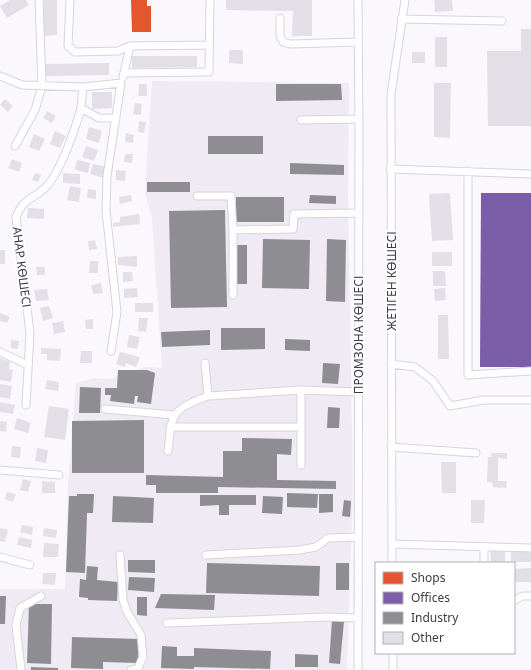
<svg xmlns="http://www.w3.org/2000/svg" width="531" height="670" font-family="'Noto Sans',sans-serif">
<style>
.built{fill:#efeaf4}
.shops{fill:#e4572e}
.offices{fill:#7b5ea7}
.industry{fill:#8d8d92}
.building{fill:#e3dfe7}
.lines{fill:none;stroke-linecap:round;stroke-linejoin:round}
.minor-casing{stroke:#d8d4dc;stroke-width:9}
.minor{stroke:#fefeff;stroke-width:7}
.labels{text-anchor:middle;dominant-baseline:central;stroke-width:4;stroke-linejoin:round;paint-order:stroke}
.street-label{font-size:12px;fill:#3f3a46;stroke:#fff}
</style>
<rect width="100%" height="100%" fill="#faf8fc"/>
<path class="built" d="M152 81 349 83 348 197 353 489 347 670H0V589H65L68 483 76 383 95 378 109 379 146 367 162 368 152 218 145 192Z"/>
<path class="shops" d="M131 0H147V6H151V32H132Z"/>
<path class="offices" d="M481 193H531V367H480Z"/>
<path class="industry" d="M276 84H341L342 100 276 101Z
M208 136H263V154H208Z
M290 163 344 165V175L290 174Z
M147 182H190V192H147Z
M310 195 336 196V204L309 203Z
M236 197H284V222H236Z
M225 210 227 307 171 308 169 211Z
M263 239 310 240 309 289 262 288Z
M327 239 346 240 345 302 326 301Z
M234 245H247V284H234Z
M221 328H265V349L221 350Z
M210 330V345L162 347 161 332Z
M285 339 310 340V351L285 350Z
M323 363 340 364 338 384 322 383Z
M118 370H147L155 373 151 404 137 402 138 396H135L134 404 110 401 111 395H105V388H117Z
M80 387 101 388 100 413H79Z
M328 407 340 408 339 428H327Z
M144 420V473H72V421Z
M242 438 292 439 291 455 277 454V480L336 481V489L218 487V493H156V485H146V475L223 477V451H242Z
M287 493 318 494 317 508 287 507Z
M77 494H94L93 513H87L85 573 66 572 69 496H77Z
M319 494H333V512L319 513Z
M200 495H256V505H229V515H219V505L200 506Z
M113 496 154 498 153 523 112 522Z
M263 496 283 497 282 514 262 513Z
M344 500 351 501 350 517 342 516Z
M128 560H155V573L128 572Z
M207 563 320 566 319 596 206 593Z
M336 563H349V590H336Z
M87 566 98 567 97 580 118 582 117 601 88 600V598L79 597 80 579 86 580Z
M129 577 155 578 154 592 128 590Z
M161 594 215 595 214 610 155 608Z
M0 596H6L5 624H0Z
M137 597H147V616L137 615Z
M29 604H52L51 664 27 663Z
M332 620 344 621 340 664 329 663Z
M72 637 139 639 138 663 103 662V669L71 668Z
M162 646 177 647V656H194V648L271 651 270 669 194 667V669L161 668Z
M295 654 318 655V667H295Z
M31 667 58 668V670H31Z"/>
<path class="building" d="M10 0H26L29 5 7 18 0 6Z
M44 0H57V35L44 36Z
M226 0H312V36H292L293 11 226 10Z
M434 0H452L453 11 435 12Z
M521 29H531V126H488L487 51H521Z
M435 37H447V67H435Z
M229 50H243V64L229 63Z
M412 52H425V63H412Z
M132 56H197V67L132 68Z
M109 63V75L44 76V64Z
M434 83H451L450 138 434 137Z
M139 84H147V96H138Z
M92 92H112V108L92 109Z
M5 99 13 106 8 112 0 105Z
M135 103 142 104 141 115 133 114Z
M47 111 56 116 52 123 43 118Z
M139 121 146 122 144 133 138 132Z
M89 127 102 131 99 143 86 139Z
M55 131 66 136 60 148 50 144Z
M126 133 134 135 133 143 125 142Z
M34 134 45 139 39 151 29 147Z
M86 146 98 150 94 161 82 157Z
M125 154H133L132 163 124 162Z
M12 159 22 163 19 172 8 168Z
M77 160 90 163 88 173 75 170Z
M93 164 106 167 104 178 90 174Z
M116 170 126 171 125 181 116 180Z
M35 173 41 175 38 182 32 180Z
M63 173 80 174V184L63 183Z
M70 186 81 188 79 202 67 200Z
M88 189 96 190V199L87 198Z
M450 193 453 240 432 241 429 194Z
M131 195 132 201 120 204 119 197Z
M28 208 44 209V219L27 218Z
M139 214 140 224 113 227V223L120 222V217Z
M95 240 97 249 89 250 88 241Z
M0 250H5V264H0Z
M432 252H452V266H432Z
M137 256V267L118 265V257Z
M90 261H98V273H89Z
M36 267H45V275H37Z
M433 271H445L446 286H433Z
M123 272H132L133 281 123 282Z
M101 283 103 293 93 294 91 285Z
M137 288 138 297 124 298V289Z
M445 288 446 300 435 301 434 289Z
M47 289 49 300 36 301 34 290Z
M135 303H153V312H135Z
M49 306 53 318 43 321 40 308Z
M0 313 10 317 7 323 0 321Z
M438 315H448L449 359H438Z
M139 318H148L146 332 138 331Z
M93 319V329H86L85 320Z
M63 321 65 332 54 334 52 323Z
M129 335 140 337 137 349 127 347Z
M11 340 19 341 18 349 11 348Z
M41 348 61 349 60 361 47 360V354H41Z
M81 351H92V363H80Z
M120 352 140 357 136 367 126 363 125 367 116 364Z
M0 358 10 362 9 369 13 370 11 382 0 380Z
M47 380 59 382 58 391 45 389Z
M0 384 12 386 10 399 0 397Z
M0 402 15 405 13 414 0 412Z
M49 406 69 409 65 440 44 437Z
M17 418 31 423 28 433 14 429Z
M0 421 7 422 6 432 0 431Z
M12 446 21 447 20 458 11 457Z
M37 448 48 450 46 463 35 461Z
M491 453H507V459L498 458V481H507L506 488 492 487 493 483 487 482 488 457H491Z
M441 462H456V493H442Z
M23 479 31 481 28 492 20 490Z
M42 481 55 482V493H42Z
M7 492 16 494 13 502 5 499Z
M471 500H485L484 523H471Z
M22 525 33 527 32 535 20 532Z
M0 528 8 530 5 542 0 541Z
M44 528 57 530 56 538 43 536Z
M19 537 32 540 31 548 17 545Z
M44 543 59 544 58 557H43Z
M511 548H531V562H511Z
M490 549H505V563H491Z
M531 568V582H514V569Z
M43 573H56L55 585 42 584Z"/>
<g class="lines">
<defs>
<path id="minor" d="M70 0 68 46 75 52 118 51 130 46 209 45
M358 0 359 128 358 670
M280 18V36L283 42 290 44 358 42
M401 19 502 21
M124 73 209 72 210 0
M0 76 22 85 83 87 121 83 107 176 106 211 117 312 111 351
M123 77 130 46
M81 108 83 87
M301 120 359 119
M15 146 35 110 42 86 39 0
M390 169 531 174
M468 171V375L531 371
M197 196H231L233 230
M233 295V230L293 229 294 214 358 213
M0 352 28 365
M205 363 208 396 301 390 358 392
M391 364 415 367 433 381 450 406 484 400H531
M26 405 30 333 16 217C24 197 33 200 46 187 60 173 76 127 81 108L99 118H116
M105 409 174 415
M170 427H301
M391 447 476 453
M168 451C172 413 171 410 208 396
M301 465V390
M0 470 59 475
M392 544 531 548
M484 548V563
M120 555 123 600 127 612 141 635 143 657 138 668 131 670
M206 555 300 550 316 547 328 538 358 537
M0 557 30 565
M392 563 391 94 405 0
M514 601 522 596H531
M167 623 327 617 358 618
M393 653V670
M21 670 16 625 20 608 41 596"/>
</defs>
<use href="#minor" class="minor-casing"/>
<use href="#minor" class="minor"/>
</g>
<g class="labels">
<g class="street-label">
<text transform="translate(22 267) rotate(83)">АНАР КӨШЕСІ</text>
<text transform="translate(391 281) rotate(-90)">ЖЕТІГЕН КӨШЕСІ</text>
<text transform="translate(358 335) rotate(-90)">ПРОМЗОНА КӨШЕСІ</text>
</g>
</g>
<rect x="375" y="562" width="140" height="92" fill="#ffffff" stroke="#b2b0b5"/>
<rect x="383" y="572" width="20" height="12" fill="#e4572e" stroke="#b2b0b5"/>
<text x="411" y="582" font-size="12" fill="#3f3a46">Shops</text>
<rect x="383" y="592" width="20" height="12" fill="#7b5ea7" stroke="#b2b0b5"/>
<text x="411" y="602" font-size="12" fill="#3f3a46">Offices</text>
<rect x="383" y="612" width="20" height="12" fill="#8d8d92" stroke="#b2b0b5"/>
<text x="411" y="622" font-size="12" fill="#3f3a46">Industry</text>
<rect x="383" y="632" width="20" height="12" fill="#e3dfe7" stroke="#b2b0b5"/>
<text x="411" y="642" font-size="12" fill="#3f3a46">Other</text>
</svg>
